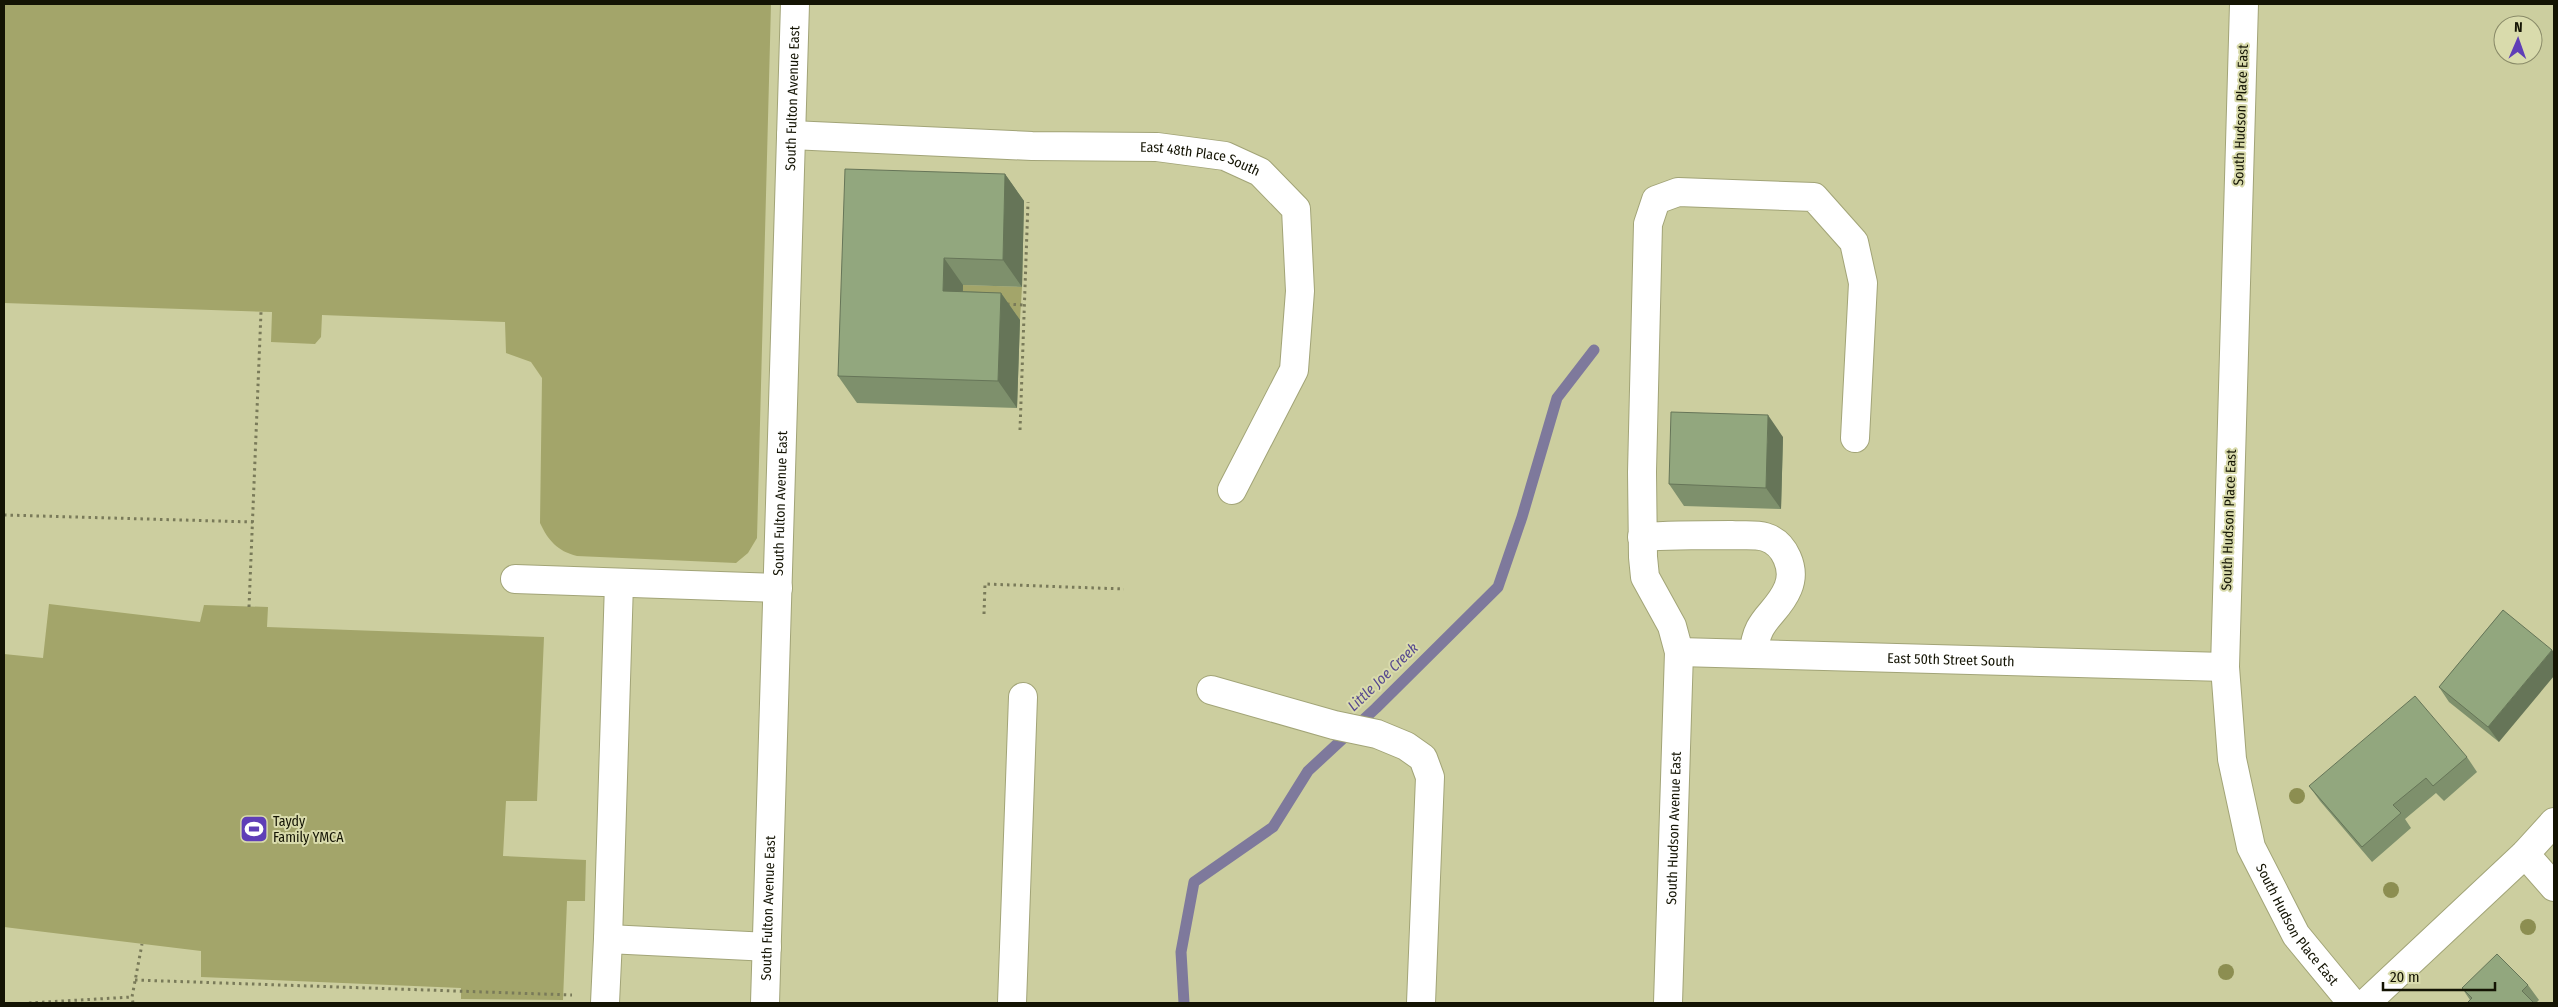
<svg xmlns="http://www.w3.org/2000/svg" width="2558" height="1007" font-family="'Fira Sans Condensed',sans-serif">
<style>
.green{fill:#a3a56a}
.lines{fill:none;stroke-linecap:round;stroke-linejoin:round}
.stream{stroke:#7e799c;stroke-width:11}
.minor-casing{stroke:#a2a477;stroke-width:30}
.path{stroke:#797a59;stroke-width:3;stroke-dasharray:2.5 4;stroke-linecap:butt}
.minor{stroke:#fff;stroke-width:28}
.tree{fill:#8c8e51}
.wall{fill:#7e906c}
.shaded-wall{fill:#667558}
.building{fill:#92a77e;stroke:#667558}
.labels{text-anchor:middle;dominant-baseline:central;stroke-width:4;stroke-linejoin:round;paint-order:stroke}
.street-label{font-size:14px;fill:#141404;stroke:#d9dbac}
.poi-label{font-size:14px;fill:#141404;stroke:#d9dbac;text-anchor:start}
.water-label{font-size:15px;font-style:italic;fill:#56488f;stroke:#d9dbac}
</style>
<rect width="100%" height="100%" fill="#ccce9f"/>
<path class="green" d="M4 4H771L757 538 748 553 736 563 577 556C557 551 548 540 540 523L542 378 531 362 506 353 505 322 322 315 321 337 315 344 271 342 272 312 4 303Z
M963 285 1022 287 1020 320 962 318Z
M49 604 200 622 204 605 268 607 267 627 544 637 537 801H506L503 856 586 860 585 901H567L563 1000 461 999V988L201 977V951L4 927V654L43 658Z"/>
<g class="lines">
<path class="stream" d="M1184 1003 1181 952 1194 882 1273 827 1308 771 1376 708 1498 587 1522 517 1557 398 1594 350"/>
<defs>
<g id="minor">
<path id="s1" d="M2244 4 2225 667 2232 759 2251 847 2296 935 2352 1003"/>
<path id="s2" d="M791 135 1032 146 1157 147 1225 156 1260 172 1296 209 1300 291 1294 370 1232 490"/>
<path d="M1642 537C1672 535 1701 535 1731 535 1742 536 1755 534 1765 537 1785 543 1796 569 1788 588 1777 615 1755 618 1754 654"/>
<path d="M515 579 778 588"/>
<path id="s3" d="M1679 652 2225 667"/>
<path d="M1211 690 1334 725 1377 734 1406 746 1423 758 1430 777 1421 1003"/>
<path d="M2525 854 2554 887"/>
<path d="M608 939 619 583"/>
<path d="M605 1003 608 939 767 947"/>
<path id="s4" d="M765 1003 795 4"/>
<path d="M1012 1003 1023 697"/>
<path id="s5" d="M1668 1003 1679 652 1672 626 1645 577 1643 557 1642 472 1648 224 1656 200 1678 192 1814 197 1854 242 1863 283 1855 438"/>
<path d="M2366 1003 2525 854 2554 822"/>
</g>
</defs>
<use href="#minor" class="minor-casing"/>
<path class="path" d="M1007 304 1024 305
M1020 430 1028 202
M4 515 253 522
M249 607 261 312
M984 614 985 584 1124 589
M135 980 572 995
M29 1003 132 997
M133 1003 132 997 142 944"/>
<use href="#minor" class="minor"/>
</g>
<g class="tree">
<circle cx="2297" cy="796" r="8"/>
<circle cx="2391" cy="890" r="8"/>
<circle cx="2528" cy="927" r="8"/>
<circle cx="2226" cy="972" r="8"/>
</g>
<path class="wall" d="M1005 174 1024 201 1022 287 963 285V291L1001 293 1020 320 1017 408 857 403 838 376Z
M1783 437 1781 509 1684 506 1669 484Z
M2503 610 2499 742 2449 702 2439 687Z
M2467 757 2477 772 2444 801 2436 793 2405 819 2411 828 2372 862 2320 801 2309 786Z
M2528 985 2539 1000 2536 1003H2467L2470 1000 2462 988Z"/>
<path class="shaded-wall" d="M1005 174 1024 201 1022 287 1003 260Z
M944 258 963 285 962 318 943 291Z
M1001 293 1020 320 1017 408 998 381Z
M1768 415 1783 437 1781 509 1766 488Z
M2552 650 2554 652V676L2499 742 2488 727Z"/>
<path class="building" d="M845 169 1005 174 1003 260 944 258 943 291 1001 293 998 381 838 376Z
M1671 412 1768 415 1766 488 1669 484Z
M2503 610 2552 650 2488 727 2439 687Z
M2415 696 2467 757 2433 786 2426 778 2393 805 2401 813 2362 847 2309 786Z
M2497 954 2528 985 2522 991 2534 1003H2467L2472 998 2462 988Z"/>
<defs>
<symbol id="stadium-square" viewBox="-11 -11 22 22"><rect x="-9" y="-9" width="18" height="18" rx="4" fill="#5f3eb7" stroke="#d9dbac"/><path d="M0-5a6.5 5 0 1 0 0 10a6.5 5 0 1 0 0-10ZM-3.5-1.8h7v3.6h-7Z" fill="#fff"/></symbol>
</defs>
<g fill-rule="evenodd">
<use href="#stadium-square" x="238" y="813" width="32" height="32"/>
</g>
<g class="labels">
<g class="street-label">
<text stroke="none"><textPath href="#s4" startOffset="905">South Fulton Avenue East</textPath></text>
<text transform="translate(2241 115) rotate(-88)">South Hudson Place East</text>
<text stroke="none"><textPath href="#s2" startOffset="411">East 48th Place South</textPath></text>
<text stroke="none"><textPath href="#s4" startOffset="500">South Fulton Avenue East</textPath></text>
<text transform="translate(2229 520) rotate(-88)">South Hudson Place East</text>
<text stroke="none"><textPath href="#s3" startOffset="272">East 50th Street South</textPath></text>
<text stroke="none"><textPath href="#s5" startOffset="175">South Hudson Avenue East</textPath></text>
<text stroke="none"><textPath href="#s4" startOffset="95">South Fulton Avenue East</textPath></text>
<text stroke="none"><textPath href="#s1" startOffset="936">South Hudson Place East</textPath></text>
</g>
<g class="poi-label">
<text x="273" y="821">Taydy<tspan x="273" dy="16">Family YMCA</tspan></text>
</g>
<g class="water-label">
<text transform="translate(1383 677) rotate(-44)">Little Joe Creek</text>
</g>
</g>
<rect width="2558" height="1007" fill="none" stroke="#141404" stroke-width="10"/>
<g transform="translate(2518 40) rotate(2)"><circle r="24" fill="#d9dbac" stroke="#8a8b69"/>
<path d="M0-4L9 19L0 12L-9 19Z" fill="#5f3eb7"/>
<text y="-8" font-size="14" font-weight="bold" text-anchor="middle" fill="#141404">N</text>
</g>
<path d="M2383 982v8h112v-8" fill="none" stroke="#141404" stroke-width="2.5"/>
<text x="2390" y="982" font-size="15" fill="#141404" stroke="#d9dbac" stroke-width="4" paint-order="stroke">20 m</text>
</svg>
